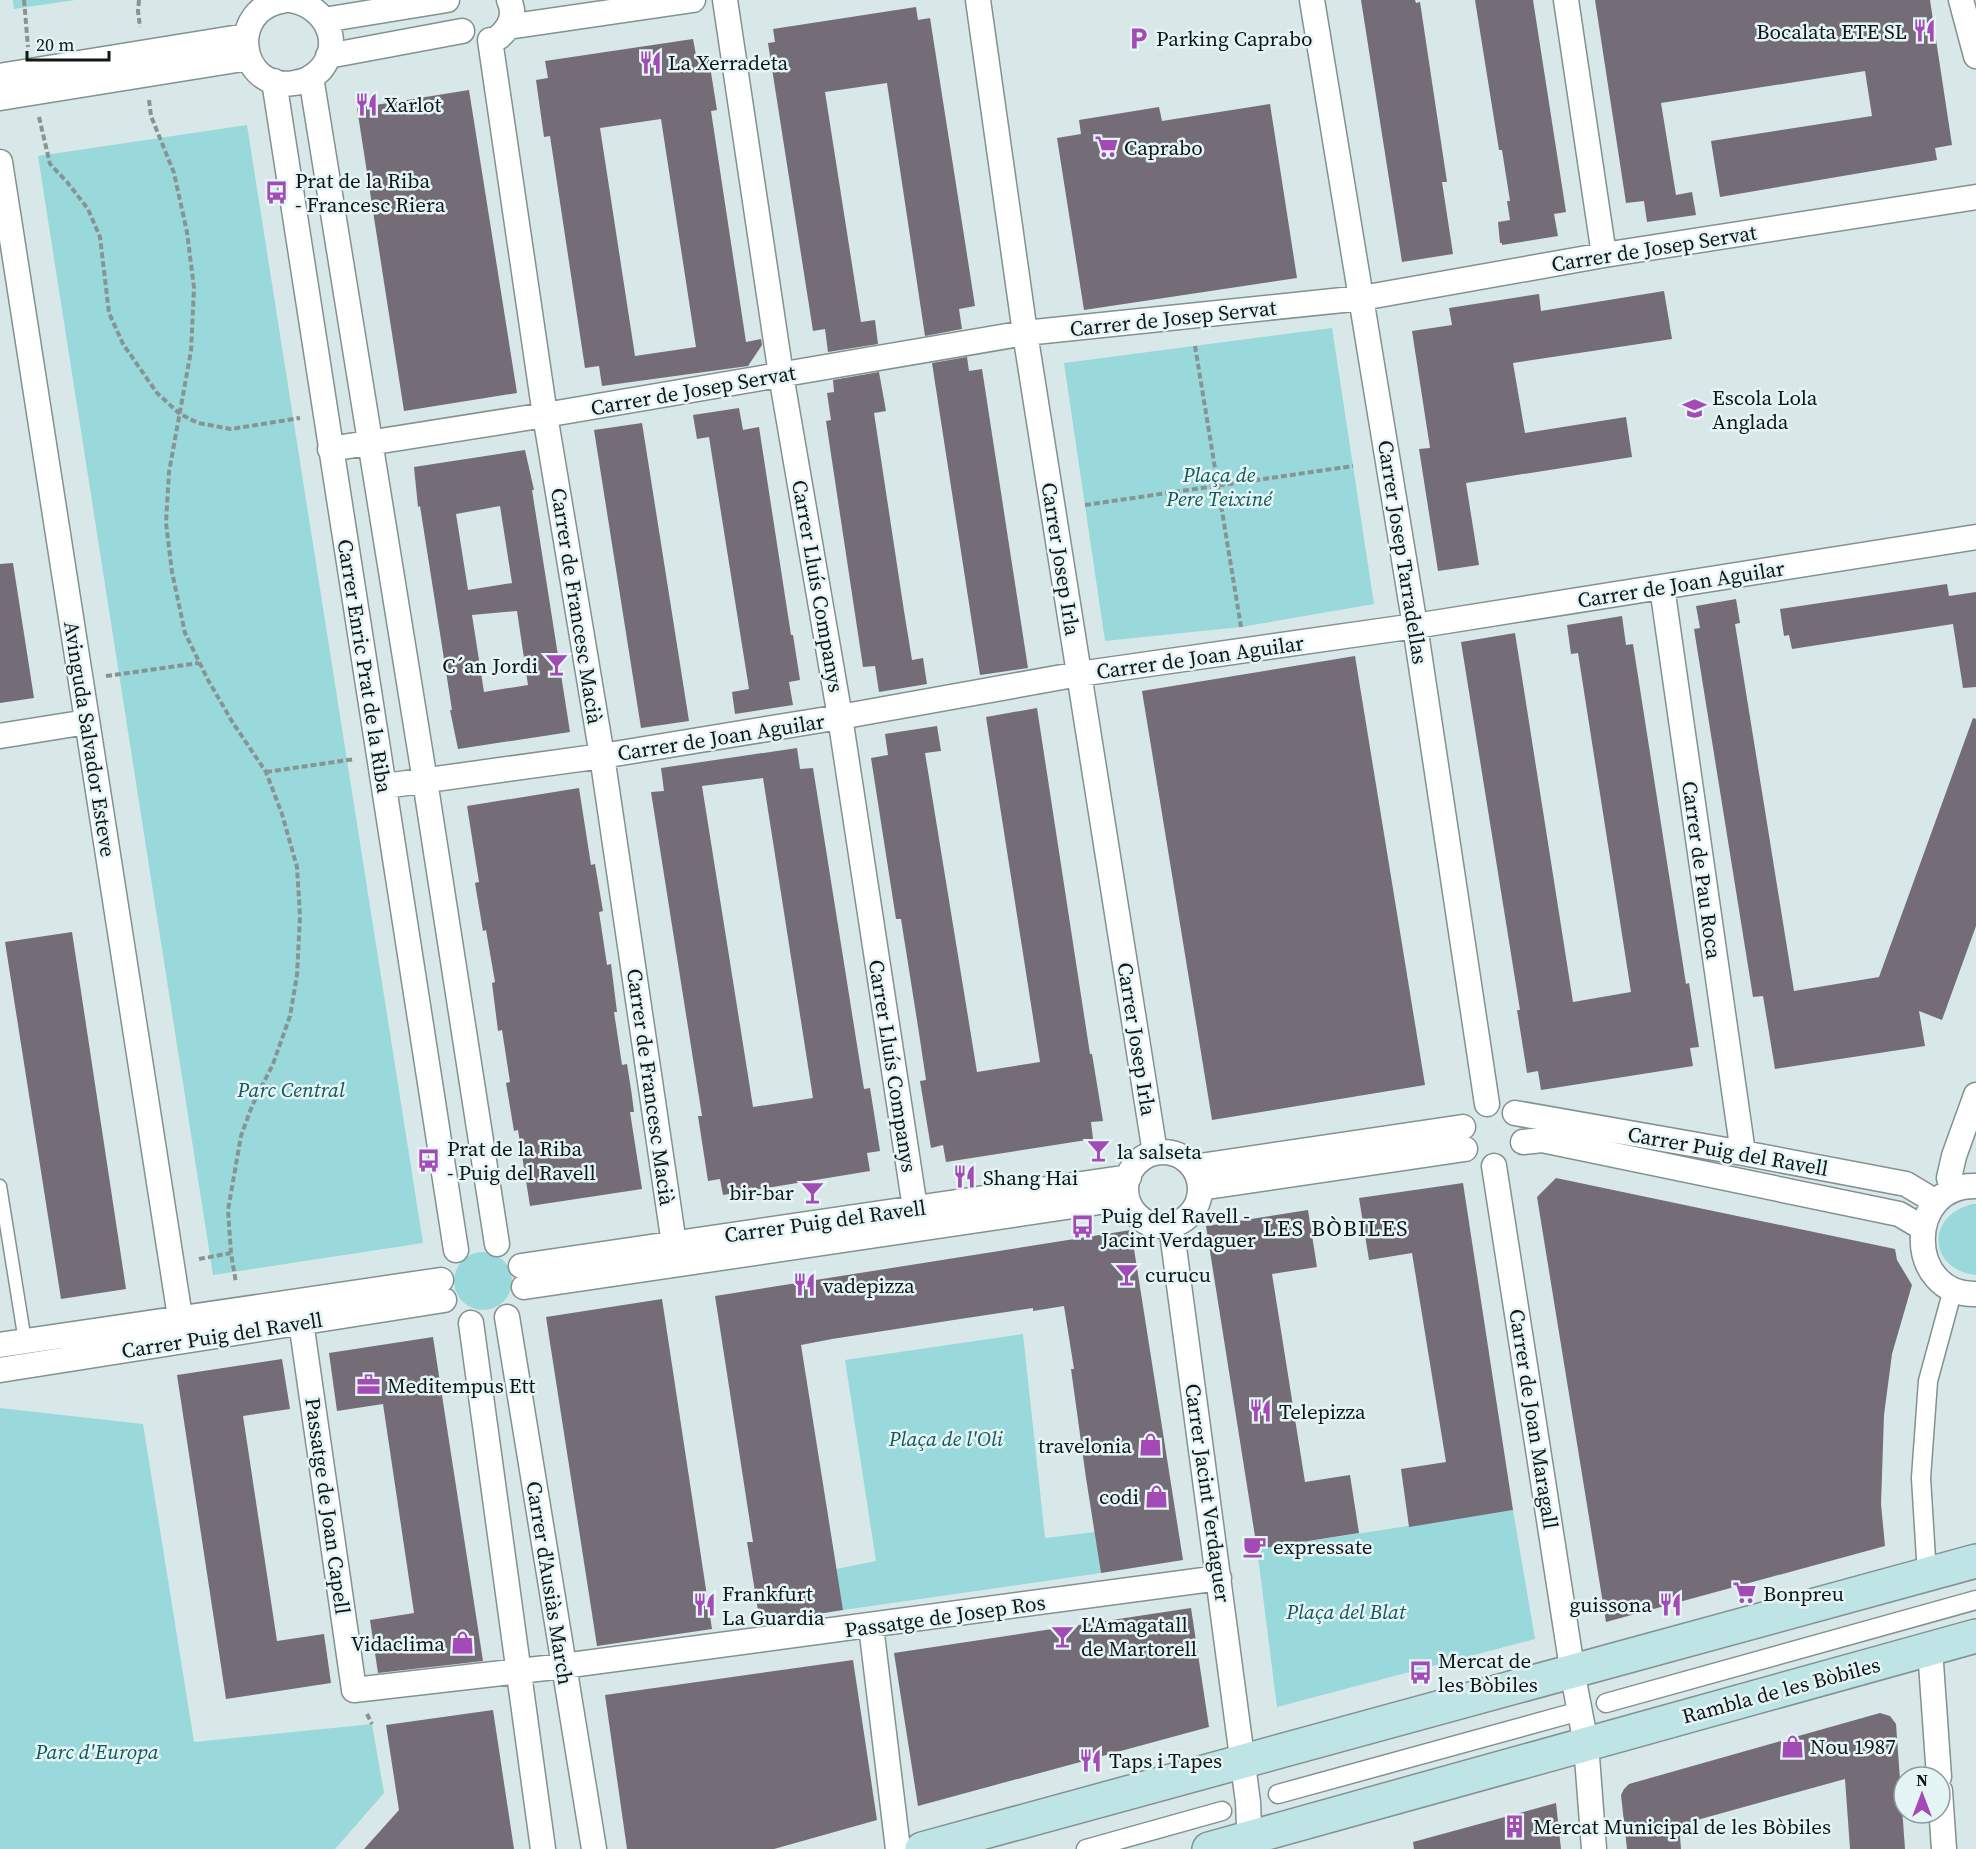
<svg xmlns="http://www.w3.org/2000/svg" width="1976" height="1849" font-family="'Source Serif 4',serif">
<style>
.green{fill:#99d9db}
.building{fill:#746c76;fill-rule:evenodd}
.lines{fill:none;stroke-linecap:round;stroke-linejoin:round}
.service-casing{stroke:#829191;stroke-width:15}
.pedestrian-casing{stroke:#829191;stroke-width:21}
.minor-casing{stroke:#829191;stroke-width:27}
.secondary-casing{stroke:#829191;stroke-width:36}
.path{stroke:#889494;stroke-width:4;stroke-dasharray:6 3;stroke-linecap:butt}
.service{stroke:#fff;stroke-width:12}
.pedestrian{stroke:#fff;stroke-width:18}
.minor{stroke:#fff;stroke-width:24}
.secondary{stroke:#bfe4e5;stroke-width:33}
.labels{text-anchor:middle;dominant-baseline:central;stroke-width:5;stroke-linejoin:round;paint-order:stroke}
.poi-label{font-size:21px;fill:#101616;stroke:#e5f5f6;text-anchor:start}
.street-label{font-size:21px;fill:#101616;stroke:#e5f5f6}
.park-label{font-size:21px;font-style:italic;fill:#125759;stroke:#e5f5f6}
.neighbourhood-label{font-size:22px;letter-spacing:1.5px;fill:#101616;stroke:#e5f5f6}
</style>
<rect width="100%" height="100%" fill="#d8e8e8"/>
<path class="green" d="M13 0H75L14 9Z
M247 125 423 1243 213 1275 38 156Z
M1332 328 1374 604 1241 627 1105 641 1064 363Z
M1973 1204H1976V1275C1928 1270 1925 1215 1973 1204Z
M454 1281a29 29 0 1 1 58 0a29 29 0 1 1-58 0Z
M1023 1334 1045 1538 1095 1532 1101 1573 843 1610 836 1569 876 1561 845 1360Z
M0 1408 143 1424 194 1742 372 1724 384 1793 335 1849H0Z
M1513 1510 1535 1639 1277 1707 1257 1549Z"/>
<path class="building" d="M1361 0H1415L1416 3 1420 2 1447 182H1442L1453 254 1402 262Z
M1475 0H1533L1566 212 1554 214 1558 236 1502 245V243H1500L1498 222 1510 220 1507 201H1510L1502 150H1499Z
M1595 0H1930L1952 145 1935 148 1937 160 1720 197 1711 141 1872 116 1865 71 1661 103 1676 195 1692 192 1696 215 1647 222 1644 201 1626 203Z
M916 7 918 20 930 18 975 306 959 309 962 329 925 336 887 83 825 92 861 322 875 320 878 344 828 352 825 329 813 331 768 43 775 42 773 29Z
M693 39 696 55 708 54 717 110 711 111 746 342 761 339 762 345 748 366 602 386 599 366 585 368 550 136 544 137 536 80 548 78 545 61ZM661 119 696 347 635 356 600 128Z
M469 90 517 393 404 411 357 108Z
M1270 104 1297 278 1084 310 1057 138 1081 134 1079 120 1159 107 1162 121Z
M1664 291 1672 339 1513 363 1525 433 1626 417 1632 457 1466 483 1479 565 1438 571 1419 449 1430 448 1412 331 1452 325 1449 308 1539 294 1541 311Z
M967 357 969 371 982 369 1028 668 980 675 932 363Z
M879 372 886 411 874 413 904 611 912 660 923 658 927 684 879 692 875 666 863 667 826 421 831 420 827 393 834 392 833 380Z
M739 408 743 430 759 427 791 635H793L800 680 789 682 793 705 735 714 732 692 749 689 709 437 697 439 693 415Z
M642 423 689 721 641 728 594 430Z
M525 450 534 490H532L570 732 458 749 450 710H452L420 506 418 507 414 467ZM500 506 512 583 468 590 456 514ZM517 611 528 685 484 692 472 615Z
M13 563 34 698 0 703V564Z
M1947 584 1949 596 1976 592V687L1963 688 1953 624 1792 649 1789 635 1784 636 1780 609Z
M1736 599 1740 623 1735 624 1794 991 1879 977 1973 718 1976 719V926L1942 1020 1919 1011 1925 1046 1775 1069 1763 996 1753 997 1694 629 1700 628 1696 606Z
M1622 616 1626 645 1633 644 1686 984 1689 983 1699 1047 1690 1048 1693 1066 1541 1090 1538 1071 1527 1073 1517 1010H1520L1461 642 1515 633 1573 1002 1631 992 1578 653 1571 654 1567 625Z
M1355 656 1425 1085 1212 1120 1142 691Z
M1037 708 1090 1054H1092L1103 1121 1091 1122 1093 1139 946 1162 943 1145 931 1148 920 1081 926 1080 919 1033 901 919H896L871 758 888 755 885 734 937 726 941 751 925 753 977 1072 1040 1062 986 717Z
M797 748 800 769 813 768 864 1089 870 1088 880 1151 867 1153 870 1171 723 1195 720 1179 708 1181 698 1116H702L651 792 664 791 661 768ZM763 778 813 1098 753 1107 702 786Z
M579 788 591 865 595 864 603 911 599 912 607 965 611 964 617 1012H614L622 1065 627 1064 632 1096 634 1112H630L642 1189 530 1206 518 1130 514 1131 506 1083 510 1082 502 1030 498 1031 492 983 495 982 486 930 483 931 475 883 479 882 467 806Z
M72 932 126 1289 61 1299 5 942Z
M1556 1178 1895 1249 1897 1260 1912 1285 1892 1354 1884 1415 1881 1504 1885 1546 1606 1622 1537 1197Z
M1463 1183 1513 1510 1409 1527 1401 1469 1446 1462 1412 1253 1369 1260 1359 1198Z
M1308 1210 1317 1267 1272 1274 1305 1482 1350 1475 1359 1533 1257 1549 1206 1226Z
M1131 1230 1183 1560 1101 1573 1086 1478 1071 1369H1074L1064 1306 1033 1311V1308L960 1319 832 1339 801 1345 843 1610 760 1623 747 1542H753L715 1296Z
M662 1299 712 1629 597 1646 546 1317Z
M433 1337 483 1661 378 1673 370 1620 414 1613 383 1404 337 1411 329 1353Z
M282 1359 290 1409 243 1416 277 1641 324 1634 331 1683 226 1699 177 1375Z
M1191 1608 1209 1727 918 1806 894 1653Z
M853 1660 877 1820 774 1849H627L605 1695Z
M493 1710 514 1849H364L399 1810 386 1725Z
M1880 1713 1890 1716 1896 1724 1905 1849H1850L1845 1779 1679 1825 1681 1849H1627L1621 1795 1624 1789 1629 1784Z
M1556 1803 1561 1849H1414L1413 1842Z"/>
<g class="lines">
<defs>
<path id="service" d="M0 1186 25 1341"/>
<path id="pedestrian" d="M1927 1575 1921 1478 1928 1381 1953 1289
M1606 1703 1976 1600
M1278 1794 1569 1714
M1086 1849 1222 1811"/>
<path id="minor" d="M286 0C226 7 238 92 294 83 305 82 315 76 322 68 344 39 323 5 290 0
M725 0 781 375 840 717 915 1208
M978 0 1025 333 1155 1153
M1312 0 1415 626 1487 1104
M1566 0 1604 255
M1961 0 1976 56
M324 20 447 0
M508 27 693 0
M499 37C510 27 516 15 509 0
M490 40 545 415 602 756 674 1244
M328 56 462 31
M0 76 246 36
M311 77 425 781 497 1244
M274 81C332 471 397 860 456 1250
M0 98 249 58
M0 162 180 1317
M330 449 545 415 1025 333 1362 298 1604 255 1976 197
M1662 587 1743 1153
M0 736 87 722
M385 786 602 756 840 717 1079 674 1415 626 1976 537
M1515 1113 1743 1153 1906 1184 1936 1202
M1523 1142 1542 1140 1899 1214 1923 1228
M1126 1189a37 37 0 1 1 74 0a37 37 0 1 1-74 0Z
M1494 1166 1574 1681 1586 1744 1594 1849
M1193 1167 1463 1127
M1976 1186C1904 1184 1906 1296 1976 1294
M1200 1188 1465 1149
M1953 1190 1949 1178 1954 1156 1976 1095
M1171 1225 1248 1802 1250 1849
M521 1266 1129 1177
M524 1287 1127 1198
M507 1317 594 1849
M301 1322 354 1690 563 1666 1219 1578
M471 1323 543 1849
M0 1345 441 1280
M0 1370 444 1300
M871 1626 898 1849
M1930 1649 1939 1777
M1940 1791 1944 1849"/>
<path id="secondary" d="M922 1849 1976 1561
M1209 1849 1976 1636"/>
</defs>
<use href="#service" class="service-casing"/>
<use href="#pedestrian" class="pedestrian-casing"/>
<use href="#minor" class="minor-casing"/>
<use href="#secondary" class="secondary-casing"/>
<path class="path" d="M24 0 28 47
M139 0 138 11 140 27
M149 100 151 116 174 173 187 232 194 288 191 351 169 472 166 523 172 572 185 633 208 680 233 723 266 772 282 814 297 867 300 916 297 975 290 1016 273 1064 252 1106 241 1136 228 1210 231 1253
M39 117 50 164 67 182 88 209 100 237 109 313 123 344 157 393 180 414 198 423 231 429 300 418
M1195 346 1241 627
M1085 505 1353 466
M106 676 199 663
M266 772 355 759
M199 1259 231 1253 236 1283
M367 1714 372 1724"/>
<use href="#service" class="service"/>
<use href="#pedestrian" class="pedestrian"/>
<use href="#minor" class="minor"/>
<use href="#secondary" class="secondary"/>
</g>
<defs>
<symbol id="restaurant-bare" viewBox="-9 -9 18 18"><path d="M-5-6h1v4h1v-4h1v4h1v-4h1v5L-1.5 .5V6h-2V.5L-5-1ZM5-6V6H3V1.5H1.5Q1.5-4 5-6Z" fill="#a34ab6" stroke="#e5f5f6" stroke-width="2.5" paint-order="stroke"/></symbol>
<symbol id="parking-bare" viewBox="-9 -9 18 18"><path d="M-3.5-5.5H1a3.5 3.5 0 0 1 0 7H-1V5.5H-3.5ZM-1-3.4V-.6H.8a1.4 1.4 0 0 0 0-2.8Z" fill="#a34ab6" stroke="#e5f5f6" stroke-width="2.5" paint-order="stroke"/></symbol>
<symbol id="supermarket-bare" viewBox="-9 -9 18 18"><path d="M-6-5.5h2.5l.6 2H6L4.5 2H-2.5L-4.4-4H-6ZM-1.5 3.2a1.3 1.3 0 1 0 .1 0ZM3 3.2a1.3 1.3 0 1 0 .1 0Z" fill="#a34ab6" stroke="#e5f5f6" stroke-width="2.5" paint-order="stroke"/></symbol>
<symbol id="bus-bare" viewBox="-9 -9 18 18"><path d="M-5-6H5V4H4V6H2V4H-2V6H-4V4H-5ZM-3.5-4V0h7V-4ZM-3.5 1.2v1.5H-2V1.2ZM2 1.2v1.5H3.5V1.2Z" fill="#a34ab6" stroke="#e5f5f6" stroke-width="2.5" paint-order="stroke"/></symbol>
<symbol id="school-bare" viewBox="-9 -9 18 18"><path d="M0-5L7-2L0 1L-7-2ZM-4 1L0 2.5L4 1V4Q0 6-4 4Z" fill="#a34ab6" stroke="#e5f5f6" stroke-width="2.5" paint-order="stroke"/></symbol>
<symbol id="bar-bare" viewBox="-9 -9 18 18"><path d="M-6-5H6L.8 .8V4.5H3.5V6h-7V4.5H-.8V.8Z" fill="#a34ab6" stroke="#e5f5f6" stroke-width="2.5" paint-order="stroke"/></symbol>
<symbol id="office-bare" viewBox="-9 -9 18 18"><path d="M-6-3h4V-5.5h4V-3h4V5H-6ZM-1-4.5V-3h2v-1.5ZM-6 0V1H6V0Z" fill="#a34ab6" stroke="#e5f5f6" stroke-width="2.5" paint-order="stroke"/></symbol>
<symbol id="shop-bare" viewBox="-9 -9 18 18"><path d="M-5-2.5h2.3a2.7 3.5 0 0 1 5.4 0H5L5.5 6h-11ZM-1.5-2.5h3a1.5 2.3 0 0 0-3 0Z" fill="#a34ab6" stroke="#e5f5f6" stroke-width="2.5" paint-order="stroke"/></symbol>
<symbol id="cafe-bare" viewBox="-9 -9 18 18"><path d="M-5.5-4.5H6V0H3Q3 3.5 0 3.5H-2.5Q-5.5 3.5-5.5 0ZM3-3.2v2h1.7v-2ZM-6 4.5H4V6H-6Z" fill="#a34ab6" stroke="#e5f5f6" stroke-width="2.5" paint-order="stroke"/></symbol>
<symbol id="building-bare" viewBox="-9 -9 18 18"><path d="M-4-6H4V6H1V3H-1V6H-4ZM-2.5-4.3h1.7v1.8h-1.7ZM.8-4.3h1.7v1.8H.8ZM-2.5-1h1.7V.8h-1.7ZM.8-1h1.7V.8H.8Z" fill="#a34ab6" stroke="#e5f5f6" stroke-width="2.5" paint-order="stroke"/></symbol>
</defs>
<g fill-rule="evenodd">
<use href="#restaurant-bare" x="1908" y="14" width="33" height="33"/>
<use href="#parking-bare" x="1122" y="22" width="33" height="33"/>
<use href="#restaurant-bare" x="634" y="46" width="33" height="33"/>
<use href="#restaurant-bare" x="350" y="88" width="33" height="33"/>
<use href="#supermarket-bare" x="1090" y="130" width="33" height="33"/>
<use href="#bus-bare" x="260" y="176" width="33" height="33"/>
<use href="#school-bare" x="1678" y="392" width="33" height="33"/>
<use href="#bar-bare" x="540" y="648" width="33" height="33"/>
<use href="#bar-bare" x="1082" y="1134" width="33" height="33"/>
<use href="#bus-bare" x="412" y="1144" width="33" height="33"/>
<use href="#restaurant-bare" x="948" y="1160" width="33" height="33"/>
<use href="#bar-bare" x="796" y="1176" width="33" height="33"/>
<use href="#bus-bare" x="1066" y="1210" width="33" height="33"/>
<use href="#bar-bare" x="1110" y="1258" width="33" height="33"/>
<use href="#restaurant-bare" x="788" y="1268" width="33" height="33"/>
<use href="#office-bare" x="352" y="1368" width="33" height="33"/>
<use href="#restaurant-bare" x="1244" y="1394" width="33" height="33"/>
<use href="#shop-bare" x="1134" y="1428" width="33" height="33"/>
<use href="#shop-bare" x="1140" y="1480" width="33" height="33"/>
<use href="#cafe-bare" x="1238" y="1530" width="33" height="33"/>
<use href="#supermarket-bare" x="1728" y="1576" width="33" height="33"/>
<use href="#restaurant-bare" x="1654" y="1588" width="33" height="33"/>
<use href="#restaurant-bare" x="688" y="1588" width="33" height="33"/>
<use href="#bar-bare" x="1046" y="1620" width="33" height="33"/>
<use href="#shop-bare" x="446" y="1626" width="33" height="33"/>
<use href="#bus-bare" x="1404" y="1656" width="33" height="33"/>
<use href="#shop-bare" x="1776" y="1730" width="33" height="33"/>
<use href="#restaurant-bare" x="1074" y="1744" width="33" height="33"/>
<use href="#building-bare" x="1498" y="1810" width="33" height="33"/>
</g>
<g class="labels">
<g class="poi-label">
<text x="1907" y="31" text-anchor="end">Bocalata ETE SL</text>
<text x="1156" y="38">Parking Caprabo</text>
<text x="668" y="62">La Xerradeta</text>
<text x="384" y="104">Xarlot</text>
<text x="1124" y="147">Caprabo</text>
<text x="295" y="180">Prat de la Riba<tspan x="295" dy="24">- Francesc Riera</tspan></text>
<text x="1712" y="397">Escola Lola<tspan x="1712" dy="24">Anglada</tspan></text>
<text x="538" y="665" text-anchor="end">C´an Jordi</text>
<text x="447" y="1148">Prat de la Riba<tspan x="447" dy="24">- Puig del Ravell</tspan></text>
<text x="1117" y="1151">la salseta</text>
<text x="983" y="1177">Shang Hai</text>
<text x="794" y="1192" text-anchor="end">bir-bar</text>
<text x="1101" y="1215">Puig del Ravell -<tspan x="1101" dy="24">Jacint Verdaguer</tspan></text>
<text x="1145" y="1274">curucu</text>
<text x="823" y="1285">vadepizza</text>
<text x="387" y="1385">Meditempus Ett</text>
<text x="1279" y="1411">Telepizza</text>
<text x="1132" y="1445" text-anchor="end">travelonia</text>
<text x="1139" y="1496" text-anchor="end">codi</text>
<text x="1273" y="1546">expressate</text>
<text x="722" y="1593">Frankfurt<tspan x="722" dy="24">La Guardia</tspan></text>
<text x="1763" y="1593">Bonpreu</text>
<text x="1652" y="1604" text-anchor="end">guissona</text>
<text x="1081" y="1624">L'Amagatall<tspan x="1081" dy="24">de Martorell</tspan></text>
<text x="445" y="1643" text-anchor="end">Vidaclima</text>
<text x="1438" y="1660">Mercat de<tspan x="1438" dy="24">les Bòbiles</tspan></text>
<text x="1810" y="1746">Nou 1987</text>
<text x="1109" y="1760">Taps i Tapes</text>
<text x="1533" y="1826">Mercat Municipal de les Bòbiles</text>
</g>
<g class="street-label">
<text transform="translate(1654 248) rotate(-9)">Carrer de Josep Servat</text>
<text transform="translate(1173 318) rotate(-6)">Carrer de Josep Servat</text>
<text transform="translate(693 390) rotate(-10)">Carrer de Josep Servat</text>
<text transform="translate(1403 552) rotate(81)">Carrer Josep Tarradellas</text>
<text transform="translate(1061 559) rotate(81)">Carrer Josep Irla</text>
<text transform="translate(1681 584) rotate(-9)">Carrer de Joan Aguilar</text>
<text transform="translate(818 586) rotate(80)">Carrer Lluís Companys</text>
<text transform="translate(577 606) rotate(81)">Carrer de Francesc Macià</text>
<text transform="translate(1200 657) rotate(-8)">Carrer de Joan Aguilar</text>
<text transform="translate(365 666) rotate(81)">Carrer Enric Prat de la Riba</text>
<text transform="translate(721 737) rotate(-9)">Carrer de Joan Aguilar</text>
<text transform="translate(90 739) rotate(81)">Avinguda Salvador Esteve</text>
<text transform="translate(1702 870) rotate(82)">Carrer de Pau Roca</text>
<text transform="translate(1137 1039) rotate(81)">Carrer Josep Irla</text>
<text transform="translate(893 1066) rotate(81)">Carrer Lluís Companys</text>
<text transform="translate(651 1087) rotate(82)">Carrer de Francesc Macià</text>
<text transform="translate(1728 1151) rotate(10)">Carrer Puig del Ravell</text>
<text transform="translate(825 1221) rotate(-8)">Carrer Puig del Ravell</text>
<text transform="translate(222 1335) rotate(-9)">Carrer Puig del Ravell</text>
<text transform="translate(1534 1419) rotate(81)">Carrer de Joan Maragall</text>
<text transform="translate(1208 1493) rotate(82)">Carrer Jacint Verdaguer</text>
<text transform="translate(328 1506) rotate(82)">Passatge de Joan Capell</text>
<text transform="translate(550 1583) rotate(81)">Carrer d'Ausiàs March</text>
<text transform="translate(945 1616) rotate(-8)">Passatge de Josep Ros</text>
<text transform="translate(1781 1690) rotate(-15)">Rambla de les Bòbiles</text>
</g>
<g class="park-label">
<text x="1219" y="474">Plaça de<tspan x="1219" dy="24">Pere Teixiné</tspan></text>
<text x="291" y="1089">Parc Central</text>
<text x="946" y="1438">Plaça de l'Oli</text>
<text x="1346" y="1611">Plaça del Blat</text>
<text x="97" y="1751">Parc d'Europa</text>
</g>
<g class="neighbourhood-label">
<text x="1336" y="1228">LES BÒBILES</text>
</g>
</g>
<g transform="translate(1922 1795)"><circle r="28" fill="#e5f5f6" stroke="#909c9c" stroke-width="1.5"/>
<path d="M0-4.5L10 22L0 15L-10 22Z" fill="#a34ab6"/>
<text y="-9" font-size="16" font-weight="bold" text-anchor="middle" fill="#101616">N</text>
</g>
<path d="M27 51v9h82v-9" fill="none" stroke="#101616" stroke-width="3"/>
<text x="36" y="51" font-size="18" fill="#101616" stroke="#e5f5f6" stroke-width="4.5" paint-order="stroke">20 m</text>
</svg>
